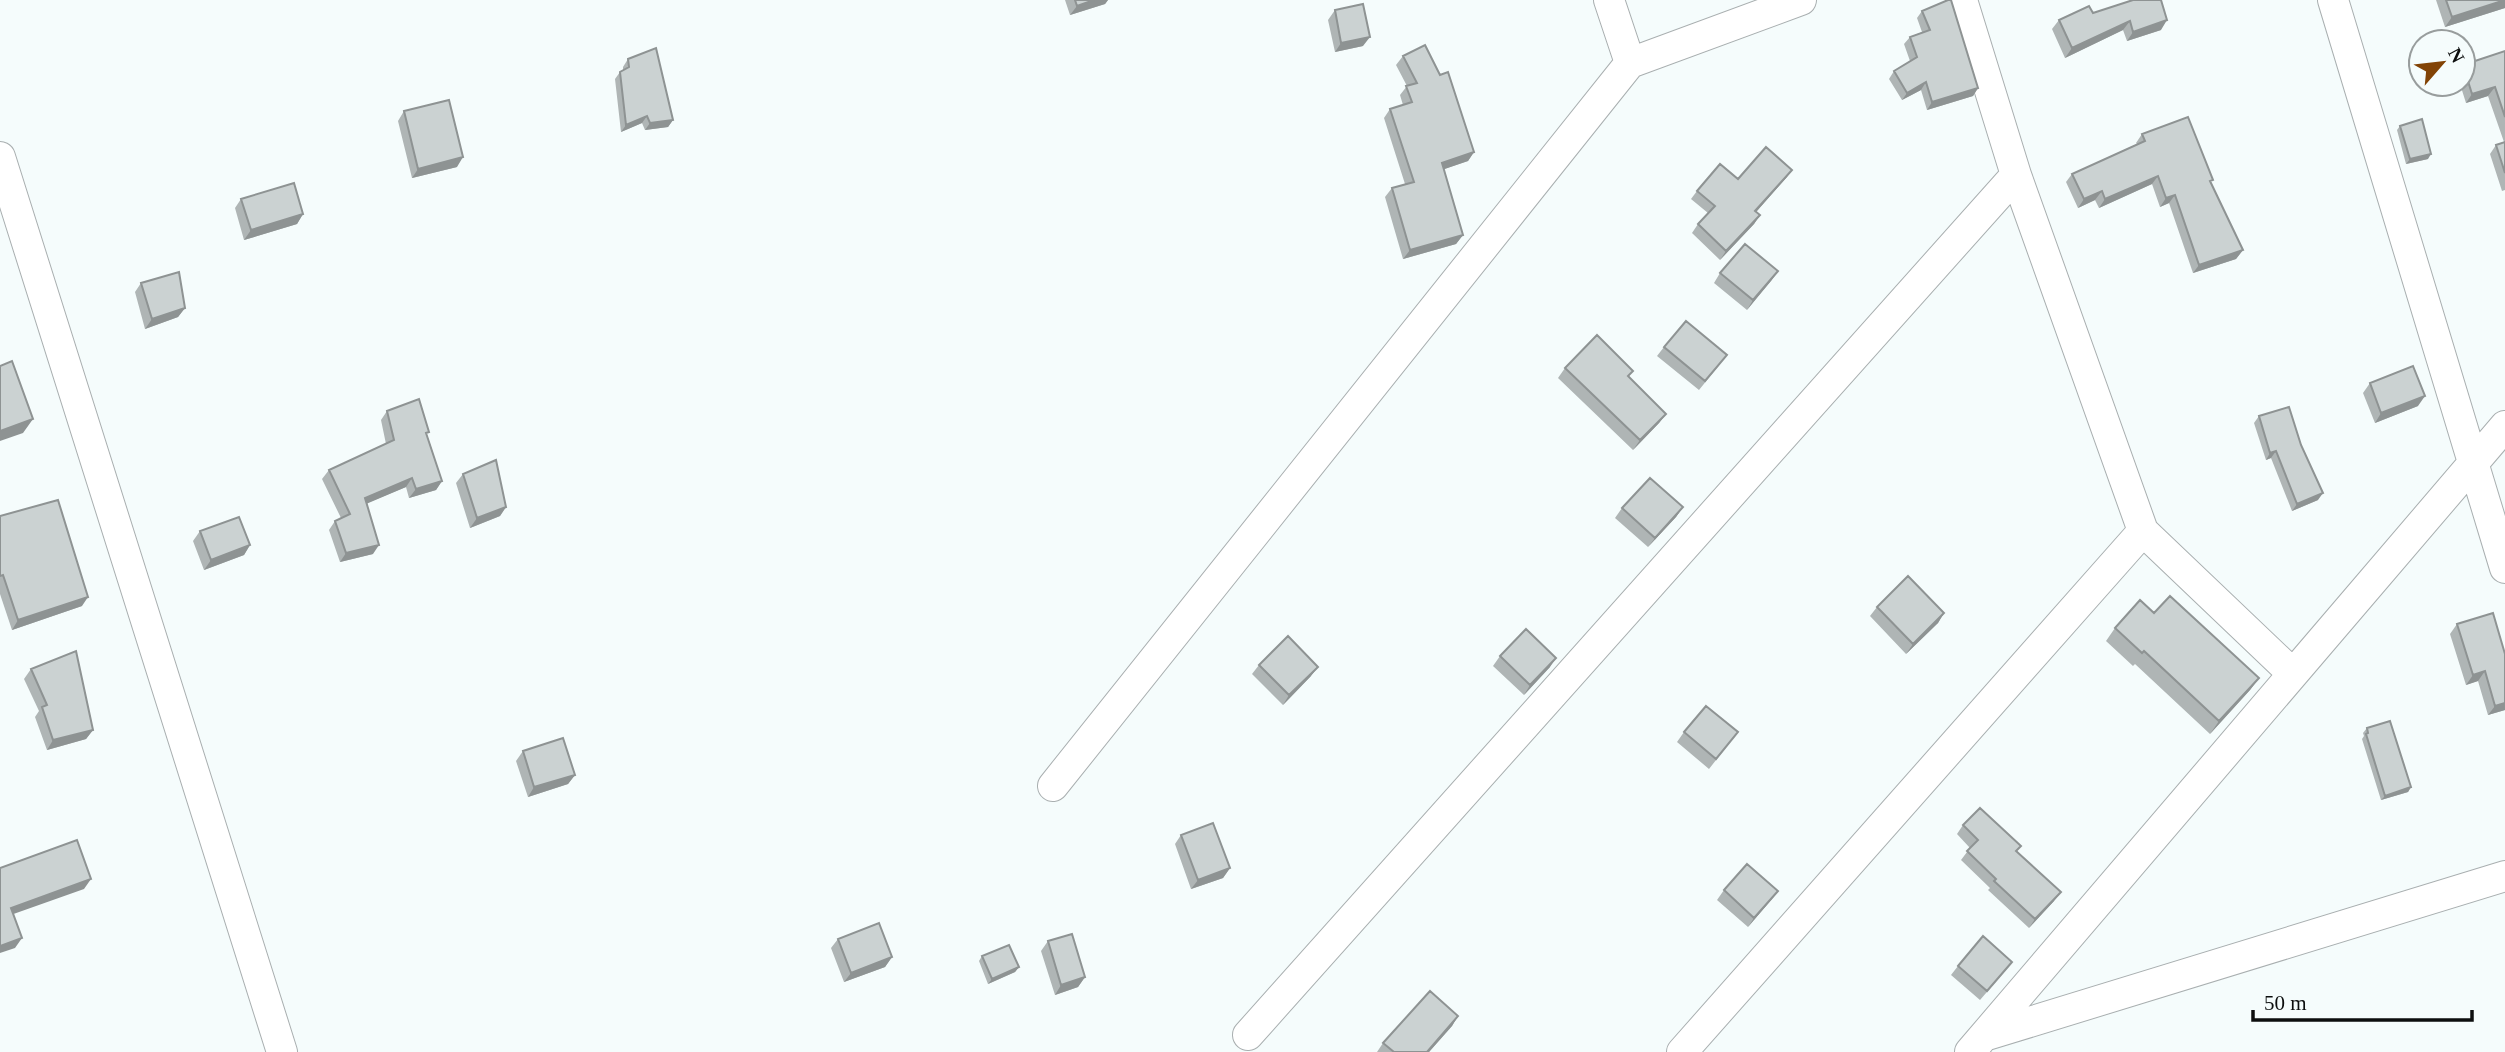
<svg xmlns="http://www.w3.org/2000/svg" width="2505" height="1052" font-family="Georgia,serif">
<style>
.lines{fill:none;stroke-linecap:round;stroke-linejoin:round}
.minor-casing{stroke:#a9afb0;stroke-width:32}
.minor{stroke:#fff;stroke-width:30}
.wall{fill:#afb5b5}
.shaded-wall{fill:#8e9393}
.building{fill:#cbd2d2;stroke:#8e9393;stroke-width:2}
</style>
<rect width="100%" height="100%" fill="#f5fcfc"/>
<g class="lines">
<defs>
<path id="minor" d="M1609 0 1630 63
M2333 0 2505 568
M0 157 282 1052
M2016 175 2143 531 2293 674
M1053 786 1630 63 1801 0
M1248 1035 2016 175 1962 0
M1984 1036 2505 876
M1682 1052 2143 531
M1970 1052 2505 426"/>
</defs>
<use href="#minor" class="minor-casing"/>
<use href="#minor" class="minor"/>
</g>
<path class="wall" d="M1065 0H1108L1105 4 1070 15Z
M2133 0 2161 30 2127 41 2123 30 2065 58 2052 29 2059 20 2093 13Z
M2436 0H2505V8L2445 27Z
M1335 10 1363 46 1335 52 1328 20Z
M1922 11 1978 88 1973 96 1927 110 1921 90 1902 100 1889 79 1894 71 1910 61 1904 44 1910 37 1922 32 1917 18Z
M2505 51V190L2502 191 2490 154 2496 145 2504 142 2488 96 2466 103 2460 84H2463V65Z
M1403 56 1474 152 1468 161 1444 169 1463 235 1456 244 1403 259 1385 197 1392 188 1405 184 1384 118 1390 109 1403 105 1400 95 1407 86 1396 65Z
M628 59 673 120 668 127 645 130 642 123 621 132 615 79 620 72 623 70V67Z
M404 111 457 167 412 178 398 121Z
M2400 126 2428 159 2406 164 2397 130Z
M2142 134 2211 183 2243 250 2236 259 2193 273 2169 203 2160 207 2152 184 2099 208 2095 200 2078 208 2066 182 2072 174 2137 144 2136 143Z
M1792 170 1786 178 1756 212 1760 215 1754 224 1720 260 1692 233 1698 224 1708 213 1691 199 1697 191 1738 179Z
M241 199 303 214 297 224 244 240 235 208Z
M1778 271 1747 310 1714 283 1720 273Z
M141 283 185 308 178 317 145 329 135 292Z
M1664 347 1720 364 1699 390 1657 356Z
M1565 368 1629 377 1666 414 1659 423 1633 450 1558 378Z
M2370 383 2418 406 2375 423 2363 393Z
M387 411 427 435 442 481 436 490 409 498 406 487 367 503 373 554 340 562 329 530 335 521 341 518 322 479 329 470 386 444 381 420Z
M2259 416 2301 445 2318 500 2292 511 2271 458 2266 460 2254 423Z
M463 474 506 507 500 516 470 528 456 483Z
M1683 507 1676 517 1648 547 1615 518 1622 508Z
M0 516 82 606 12 630 0 594Z
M200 531 250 545 244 555 204 570 193 541Z
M1877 607 1944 613 1938 623 1906 654 1870 616Z
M2154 613 2259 678 2250 690 2210 734 2135 664 2133 666 2106 641 2115 628Z
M2493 613 2505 710 2488 715 2478 681 2466 685 2450 634 2457 624Z
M1500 656 1550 667 1524 695 1493 666Z
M1259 665 1311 676 1283 705 1252 674Z
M31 669 93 730 86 739 47 750 35 717 39 711 24 679Z
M2367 728 2411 787 2408 792 2381 800 2362 739 2364 736 2363 733Z
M1684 732 1731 741 1709 769 1677 742Z
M523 751 575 775 568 784 528 797 516 761Z
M1963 825 2017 851 2054 901 2029 928 1988 890 1990 888 1961 860 1970 848 1957 834Z
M1181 835 1230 868 1223 878 1191 889 1175 844Z
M1724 890 1778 891 1771 900 1748 927 1717 900Z
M838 939 892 957 885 967 844 982 831 948Z
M1048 941 1085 977 1078 987 1055 995 1041 951Z
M982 956 1019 967 1015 972 988 984 979 961Z
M2012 962 2005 971 1980 1000 1951 975 1958 966Z
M1458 1016 1452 1026 1429 1052H1377L1383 1043Z"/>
<path class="shaded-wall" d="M1094 0H1108L1105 4 1070 15 1077 6Z
M2505 0V8L2445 27 2452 17Z
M2167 20 2161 30 2127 41 2133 32Z
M2130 21 2123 30 2065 58 2072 48Z
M1370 37 1363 46 1335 52 1341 43Z
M1926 82 1921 90 1902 100 1907 93Z
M2495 87 2488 96 2466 103 2472 94Z
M1978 88 1973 96 1927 110 1932 102Z
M647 116 642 123 621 132 626 125Z
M673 120 668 127 645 130 650 123Z
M1474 152 1468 161 1436 172 1442 163Z
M2431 154 2428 159 2406 164 2410 159Z
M463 157 457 167 412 178 418 169Z
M1792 170 1786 178 1749 220 1755 211Z
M2158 176 2152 184 2099 208 2105 199Z
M2102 191 2095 200 2078 208 2084 199Z
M2175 195 2169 203 2160 207 2166 198Z
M303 214 297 224 244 240 251 230Z
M1760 215 1754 224 1720 260 1726 251Z
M1463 235 1456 244 1403 259 1410 250Z
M2243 250 2236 259 2193 273 2199 265Z
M1778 271 1771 281 1747 310 1753 300Z
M185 308 178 317 145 329 152 319Z
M2425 396 2418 406 2375 423 2381 413Z
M1666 414 1659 423 1633 450 1640 440Z
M33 419 23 433 0 441V431Z
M2276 451 2271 458 2266 460 2270 453Z
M412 478 406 487 359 507 365 498Z
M442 481 436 490 409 498 416 489Z
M2323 493 2318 500 2292 511 2297 504Z
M506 507 500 516 470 528 477 518Z
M1683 507 1676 517 1648 547 1655 538Z
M250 545 244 555 204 570 211 560Z
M379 545 373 554 340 562 346 553Z
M88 597 82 606 12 630 18 620Z
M1944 613 1938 623 1906 654 1913 644Z
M1556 658 1550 667 1524 695 1530 685Z
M1318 667 1311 676 1283 705 1289 695Z
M2485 671 2478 681 2466 685 2473 675Z
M2259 678 2250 690 2210 734 2219 721Z
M2505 703V710L2488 715 2495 706Z
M93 730 86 739 47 750 53 740Z
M575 775 568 784 528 797 534 787Z
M2411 787 2408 792 2381 800 2385 796Z
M1230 868 1223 878 1191 889 1198 880Z
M91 879 84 889 5 917 11 908Z
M1778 891 1771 900 1748 927 1754 918Z
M2061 892 2054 901 2029 928 2035 919Z
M22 938 15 948 0 953V946Z
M892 957 885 967 844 982 851 973Z
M1019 967 1015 972 988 984 992 979Z
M1085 977 1078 987 1055 995 1061 985Z
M1458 1016 1452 1026 1429 1052H1427Z"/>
<path class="building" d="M1075 0H1094L1077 6Z
M1948 0H1951L1978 88 1932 102 1926 82 1907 93 1894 71 1917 57 1910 37 1930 30 1922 11Z
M2133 0H2161L2167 20 2133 32 2130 21 2072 48 2059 20 2089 6 2093 13Z
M2446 0H2505L2452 17Z
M1363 4 1370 37 1341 43 1335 10Z
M1425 45 1440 75 1448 72 1474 152 1442 163 1463 235 1410 250 1392 188 1414 182 1390 109 1412 102 1406 86 1417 83 1403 56Z
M656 48 673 120 650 123 647 116 626 125 620 72 629 67 628 59Z
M2505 51V117L2495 87 2472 94 2463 65Z
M449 100 463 157 418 169 404 111Z
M2188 117 2213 180 2210 181 2243 250 2199 265 2175 195 2166 198 2158 176 2105 199 2102 191 2084 199 2072 174 2145 141 2142 134Z
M2422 119 2431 154 2410 159 2400 126Z
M2505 142V173L2496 145Z
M1766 147 1792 170 1755 211 1760 215 1726 251 1698 224 1715 206 1697 191 1720 164 1738 179Z
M294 183 303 214 251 230 241 199Z
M1745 244 1778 271 1753 300 1720 273Z
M179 272 185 308 152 319 141 283Z
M1686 321 1727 355 1705 381 1664 347Z
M1597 335 1633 371 1628 376 1666 414 1640 440 1565 368Z
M12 361 33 419 0 431V366Z
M2413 366 2425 396 2381 413 2370 383Z
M419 399 429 432 426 433 442 481 416 489 412 478 365 498 379 545 346 553 335 521 350 514 329 470 394 440 387 411Z
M2289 407 2301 445 2323 493 2297 504 2276 451 2270 453 2259 416Z
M496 460 506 507 477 518 463 474Z
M1650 478 1683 507 1655 538 1622 508Z
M58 500 88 597 18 620 3 575 0 576V516Z
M239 517 250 545 211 560 200 531Z
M1908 576 1944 613 1913 644 1877 607Z
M2170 596 2259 678 2219 721 2144 651 2142 653 2115 628 2140 600 2154 613Z
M2493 613 2505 654V703L2495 706 2485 671 2473 675 2457 624Z
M1526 629 1556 658 1530 685 1500 656Z
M1288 636 1318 667 1289 695 1259 665Z
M76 651 93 730 53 740 42 707 47 705 31 669Z
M1706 706 1738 732 1716 759 1684 732Z
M2390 721 2411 787 2385 796 2366 734 2368 733 2367 728Z
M563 738 575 775 534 787 523 751Z
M1980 808 2021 846 2016 851 2061 892 2035 919 1994 881 1996 879 1967 851 1978 840 1963 825Z
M1213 823 1230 868 1198 880 1181 835Z
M77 840 91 879 11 908 22 938 0 946V868Z
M1747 864 1778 891 1754 918 1724 890Z
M879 923 892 957 851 973 838 939Z
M1072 934 1085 977 1061 985 1048 941Z
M1983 936 2012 962 1987 991 1958 966Z
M1009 945 1019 967 992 979 982 956Z
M1430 991 1458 1016 1427 1052H1394L1383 1043Z"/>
<g transform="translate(2442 63) rotate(62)"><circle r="33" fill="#f5fcfc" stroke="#989d9d" stroke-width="2"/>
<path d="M0-5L12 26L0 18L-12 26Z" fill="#824305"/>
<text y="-10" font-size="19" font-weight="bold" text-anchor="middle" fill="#0c0e0e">N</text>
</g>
<path d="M2253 1010v10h219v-10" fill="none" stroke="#0c0e0e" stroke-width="3.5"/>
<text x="2264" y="1010" font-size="21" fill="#0c0e0e" stroke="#f5fcfc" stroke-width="5" paint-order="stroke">50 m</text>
</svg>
